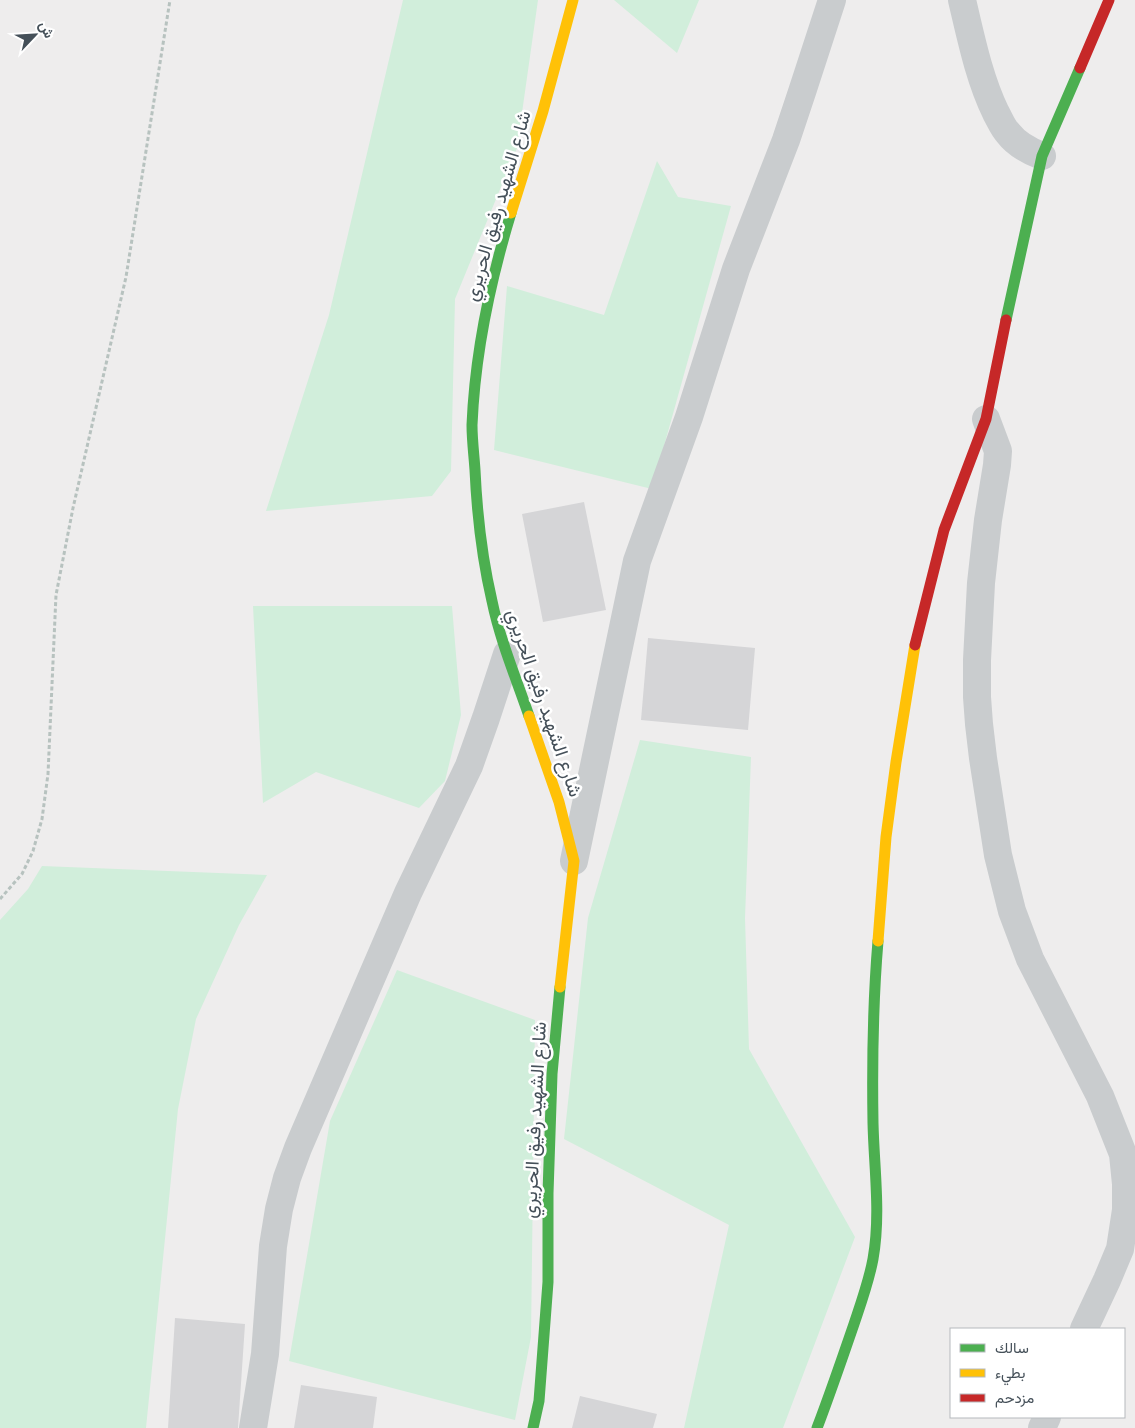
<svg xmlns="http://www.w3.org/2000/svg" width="1135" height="1428" font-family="Karla,Vazirmatn,sans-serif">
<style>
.green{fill:#d1eedb}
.building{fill:#d5d5d7}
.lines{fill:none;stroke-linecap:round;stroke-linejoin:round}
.path{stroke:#b7c2bf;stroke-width:3;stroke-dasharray:4 2.5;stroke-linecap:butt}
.street{stroke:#c9ccce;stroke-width:28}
.fast{stroke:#4caf50;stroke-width:11}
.slow{stroke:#ffc107;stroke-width:11}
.jam{stroke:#c62828;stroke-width:11}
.labels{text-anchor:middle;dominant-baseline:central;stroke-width:5;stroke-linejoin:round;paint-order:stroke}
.street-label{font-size:19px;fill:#455059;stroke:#fff}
</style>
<rect width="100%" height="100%" fill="#eeeded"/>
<path class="green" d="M403 0H538L517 148 455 299 451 471 432 496 266 511 329 315Z
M614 0H699L677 53Z
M657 161 678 197 731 206 652 489 494 450 507 286 604 315Z
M253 606H452L461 715 445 781 419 808 316 772 263 803Z
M640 740 751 757 745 918 749 1049 855 1237 783 1428H684L729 1225 564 1139 588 918Z
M42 866 267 875 239 925 196 1019 178 1109 146 1428H0V920L28 889Z
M397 970 535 1020 531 1337 515 1420 289 1361 330 1121Z"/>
<path class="building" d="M584 502 606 610 543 622 522 514Z
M648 638 755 648 748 730 641 720Z
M175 1318 245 1324 238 1428H168Z
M301 1385 377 1397 373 1428H294Z
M580 1396 657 1414 653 1428H572Z"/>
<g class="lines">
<path class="path" d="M0 899 22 874 33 851 42 819 48 774 56 595 73 508 126 277 170 0"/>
<path class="street" d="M962 0C971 38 979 78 996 113 1000 120 1003 128 1008 133 1017 145 1029 151 1042 156
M986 419 998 451 997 465 988 520 981 583 977 660V697L979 724 983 758 998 855 1012 911 1030 959 1100 1096 1123 1154 1126 1184V1210L1120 1249 1107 1280 1084 1329
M574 861 637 561 689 417 736 269 786 140 802 92 832 0
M253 1428 265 1354 273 1246 279 1209 287 1178 298 1148 408 893 469 766 486 718 507 654
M1042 1428 1047 1417"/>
<path class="fast" d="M511 213C490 282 475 353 472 425 472 440 474 455 475 470 477 514 482 558 492 601 500 640 516 678 529 716
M1006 320 1042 156 1080 68
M533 1428 539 1401 548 1282V1193L552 1074 560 987
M817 1428C830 1394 842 1359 854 1324 861 1303 869 1281 873 1259 881 1214 874 1168 873 1123 872 1062 873 1001 878 941"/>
<path class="slow" d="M511 213 543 111 573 0
M529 716 559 802 574 861 560 987
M878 941 886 837 896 762 915 645"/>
<path class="jam" d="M1080 68 1109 0
M915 645 944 530 986 419 1006 320"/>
</g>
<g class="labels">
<g class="street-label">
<text transform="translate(498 206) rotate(-74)">شارع الشهيد رفيق الحريري</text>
<text transform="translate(544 703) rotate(71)">شارع الشهيد رفيق الحريري</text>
<text transform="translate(535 1120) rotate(-87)">شارع الشهيد رفيق الحريري</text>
</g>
</g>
<rect x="950" y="1328" width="175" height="90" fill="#ffffff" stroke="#b5b9bd"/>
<rect x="960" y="1344" width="25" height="8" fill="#4caf50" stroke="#b5b9bd"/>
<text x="995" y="1353" font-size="15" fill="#455059">سالك</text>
<rect x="960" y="1369" width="25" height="8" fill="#ffc107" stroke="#b5b9bd"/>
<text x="995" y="1378" font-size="15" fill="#455059">بطيء</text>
<rect x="960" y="1394" width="25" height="8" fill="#c62828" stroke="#b5b9bd"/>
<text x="995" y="1403" font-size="15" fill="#455059">مزدحم</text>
<g transform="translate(35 35) rotate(65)" stroke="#ffffff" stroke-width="4" paint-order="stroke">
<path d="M0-4L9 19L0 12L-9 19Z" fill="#455059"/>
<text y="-8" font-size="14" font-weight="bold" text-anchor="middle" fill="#455059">ش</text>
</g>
</svg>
